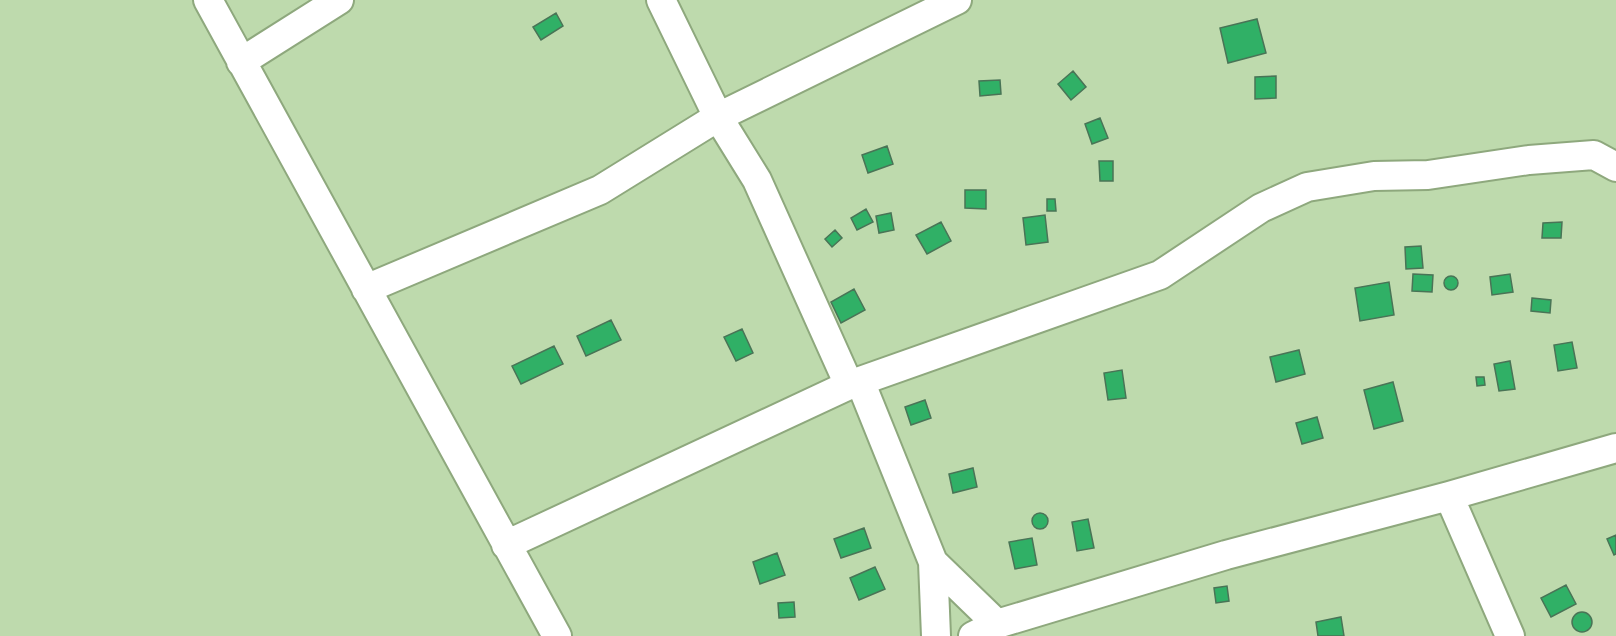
<svg xmlns="http://www.w3.org/2000/svg" width="1616" height="636" font-family="'DejaVu Sans',sans-serif">
<style>
.building{fill:#30b066;stroke:#497456;stroke-width:1.5}
.lines{fill:none;stroke-linecap:round;stroke-linejoin:round}
.minor-casing{stroke:#8ea87d;stroke-width:32}
.minor{stroke:#fff;stroke-width:28}
</style>
<rect width="100%" height="100%" fill="#bedaad"/>
<path class="building" d="M556 13 563 26 541 40 533 27Z
M1257 19 1266 53 1228 63 1220 28Z
M1073 71 1086 87 1071 100 1058 84Z
M1276 76V98L1255 99V77Z
M1000 80 1001 94 980 96 979 81Z
M1100 118 1108 138 1092 144 1085 124Z
M887 146 893 164 868 173 862 155Z
M1099 161H1113V181H1100Z
M965 190H986V209L965 208Z
M1047 199H1055L1056 211H1047Z
M866 209 873 222 857 230 851 218Z
M891 213 894 230 879 233 876 216Z
M1045 215 1048 242 1026 245 1023 218Z
M941 222 951 241 927 254 916 235Z
M1562 222 1561 238H1542L1543 223Z
M835 230 842 238 832 247 825 239Z
M1421 246 1423 268 1406 269 1405 247Z
M1413 274 1433 275 1432 292 1412 291Z
M1510 274 1513 292 1492 295 1490 277Z
M1444 283a7 7 0 1 1 14 0a7 7 0 1 1-14 0Z
M1389 282 1394 315 1360 321 1355 288Z
M854 289 865 310 841 323 831 302Z
M1532 298 1551 300 1550 313 1531 311Z
M611 320 621 340 586 356 577 336Z
M742 329 753 353 736 361 724 337Z
M1572 342 1577 368 1558 371 1554 345Z
M554 346 563 364 521 384 512 366Z
M1299 350 1305 374 1276 382 1270 357Z
M1510 361 1515 389 1499 391 1494 364Z
M1122 370 1126 398 1108 400 1104 373Z
M1476 377H1484L1485 385 1477 386Z
M1393 382 1403 421 1374 429 1364 390Z
M925 400 931 418 911 425 905 407Z
M1317 417 1323 438 1302 444 1296 423Z
M973 468 977 487 953 493 949 474Z
M1032 521a8 8 0 1 1 16 0a8 8 0 1 1-16 0Z
M1088 519 1094 548 1077 551 1072 522Z
M864 528 871 548 841 558 834 539Z
M1616 535V554L1614 555 1607 539Z
M1032 538 1037 565 1015 569 1009 542Z
M777 553 785 575 760 584 753 562Z
M875 567 885 589 859 600 850 578Z
M1566 585 1576 604 1551 617 1541 598Z
M1227 586 1229 601 1216 603 1214 588Z
M794 602 795 617 779 618 778 603Z
M1572 622a10 10 0 1 1 20 0a10 10 0 1 1-20 0Z
M1341 617 1344 636H1318L1316 622Z"/>
<g class="lines">
<defs>
<path id="minor" d="M208 0 557 636
M661 0 718 117 757 180 849 385
M241 62 339 0
M366 289 600 190 718 117 957 0
M860 381 933 562 936 636
M1449 496 1510 636
M506 545 849 385 1160 275 1261 208 1307 187 1374 176 1428 175 1529 160 1594 155 1616 167
M933 562 997 624
M973 636 997 624 1226 555 1449 496 1616 448"/>
</defs>
<use href="#minor" class="minor-casing"/>
<use href="#minor" class="minor"/>
</g>
</svg>
